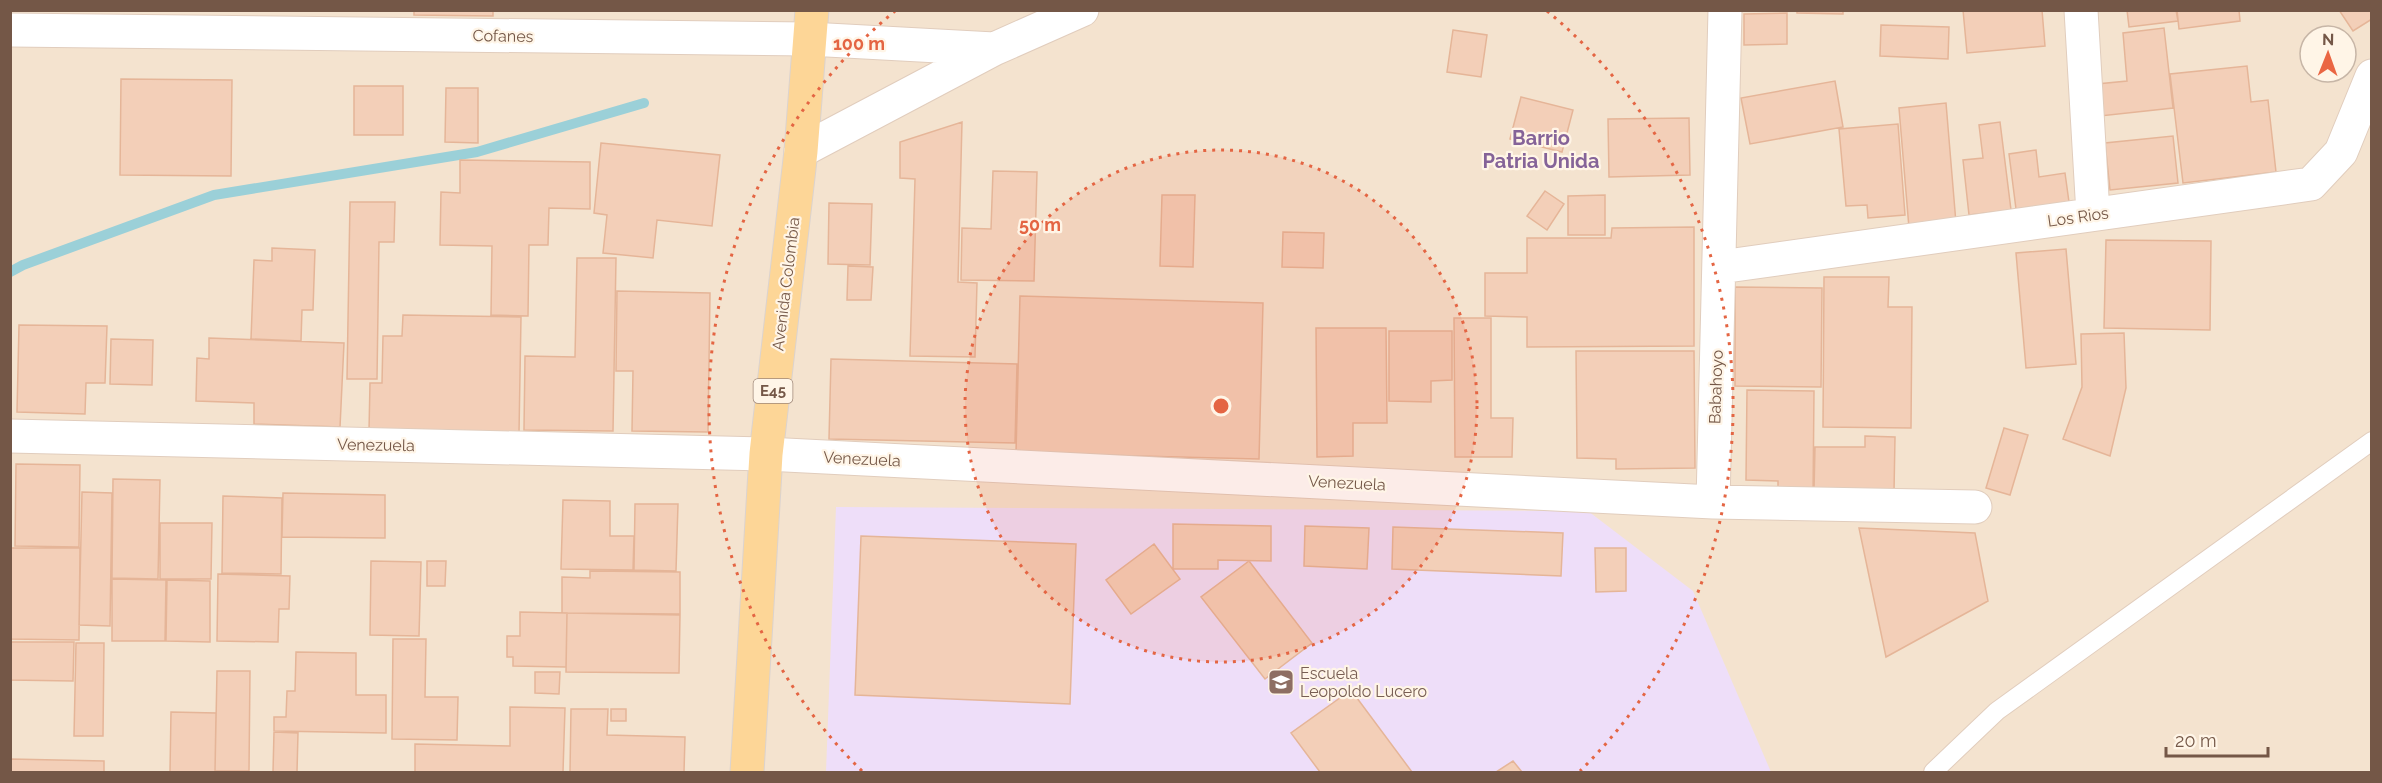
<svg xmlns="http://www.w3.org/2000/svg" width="2382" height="783" font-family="Raleway,sans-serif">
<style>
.residential{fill:#f4e3cf;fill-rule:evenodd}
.education{fill:#eedef9}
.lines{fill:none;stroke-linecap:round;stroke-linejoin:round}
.stream{stroke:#9bd0d8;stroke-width:10}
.building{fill:#f3cfb8;stroke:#e5b598;stroke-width:1.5}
.service-casing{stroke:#e1cdbd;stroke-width:20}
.minor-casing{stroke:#e1cdbd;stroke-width:35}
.primary-casing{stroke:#dbd3cf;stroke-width:35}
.service{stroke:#fff;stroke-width:18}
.minor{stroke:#fff;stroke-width:33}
.primary{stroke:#fdd697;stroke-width:33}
.ring{fill:none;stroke:#e46543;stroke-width:3;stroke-dasharray:3 6}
.labels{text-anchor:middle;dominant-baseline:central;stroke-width:4.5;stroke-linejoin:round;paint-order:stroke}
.shield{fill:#fff5e7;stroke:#9e8677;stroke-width:1.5}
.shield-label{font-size:15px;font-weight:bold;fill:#745747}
.street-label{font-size:16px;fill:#745747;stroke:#fff5e7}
.education-label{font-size:16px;fill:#785e54;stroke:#fff5e7;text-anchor:start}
.quarter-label{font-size:20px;font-weight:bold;fill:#856398;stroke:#fff5e7}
.centre{fill:#e46543;stroke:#fff5e7;stroke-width:3}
.ring-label{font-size:18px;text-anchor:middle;font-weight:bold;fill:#e46543;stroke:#fff5e7;stroke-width:4.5;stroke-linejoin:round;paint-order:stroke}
</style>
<rect width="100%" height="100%" fill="#fdf1e1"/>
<path class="residential" d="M11 11H2371V772H11ZM2310 36H2346V72H2310Z"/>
<path class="education" d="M836 507 1588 511 1693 591 1771 772H826Z"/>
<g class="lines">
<path class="stream" d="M10 272 23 265 214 195 477 152 644 103"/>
</g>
<path class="building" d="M414 10H493V16L414 15Z
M1797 10H1843V14L1797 13Z
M1963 10H2042L2045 46 1967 53Z
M2127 10H2176L2178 21 2129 27Z
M2177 10H2239L2240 21 2179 29Z
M2339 10H2372V19L2353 31Z
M1787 13V44L1744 45V14Z
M1881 25 1949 27 1948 59 1880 56Z
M2164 28 2173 108 2100 116 2097 84 2127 81 2123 33Z
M1453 30 1487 35 1481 77 1447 72Z
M2247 66 2251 102 2268 100 2276 172 2183 183 2170 74Z
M121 79 232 80 231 176 120 175Z
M1835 81 1843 127 1750 144 1741 98Z
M354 86H403V135H354Z
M446 88H478V143L445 142Z
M1521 97 1573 110 1562 152 1510 139Z
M1946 103 1956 223 1909 228 1899 108Z
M1689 118 1690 175 1609 177 1608 119Z
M962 122 958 282 977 283 975 357 910 356 915 179 900 178V142Z
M2000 122 2011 210 1969 215 1963 160 1983 158 1979 125Z
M1898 124 1905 215 1868 218 1867 205 1846 206 1839 129Z
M2173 136 2178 183 2110 190 2105 143Z
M601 143 720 155 712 226 657 220 653 258 603 253 607 215 594 213Z
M2036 150 2039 177 2065 173 2069 202 2016 209 2009 154Z
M460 160 590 162V209L549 208 548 245H529L528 316 491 315 492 246 440 245 441 192 460 193Z
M993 171 1037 172 1034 281 961 280 962 228 991 229Z
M1545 191 1564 204 1547 230 1527 216Z
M1162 195H1195L1193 267 1160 266Z
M1605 195V235H1568V196Z
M350 202H395L394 242H379L377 379H347Z
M829 203 872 204 870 265 828 264Z
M1694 227V346L1527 347V317L1485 316V273H1527V238H1611L1612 228Z
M1283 232 1324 233 1323 268 1282 267Z
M2106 240 2211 241 2210 330 2104 328Z
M272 248 315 250 313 310H302L301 341 251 339 254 260 272 261Z
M2066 249 2076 364 2026 368 2016 253Z
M577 258H616L613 431 524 430 525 356 575 357Z
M848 266 873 267 871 300H847Z
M1824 277H1889L1888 307H1912L1911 428 1823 427Z
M1735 287 1822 288 1821 387 1735 386Z
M617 291 710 293 708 432 632 431 633 371H616Z
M1020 296 1263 303 1259 459 1016 453Z
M403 315 521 317 519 433 369 431 370 383H382L383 336H402Z
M1454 318H1491V418H1513L1512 457H1455Z
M19 325 107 326 105 383H86L85 414 17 412Z
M1316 328H1386L1387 423H1353V456L1317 457Z
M1389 331H1452V380L1431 381V402L1389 401Z
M2124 333 2126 388 2110 456 2063 439 2082 387 2081 334Z
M209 338 344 343 340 427 254 424V403L196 401 197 358 209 359Z
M111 339 153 340 152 385 110 384Z
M1576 351H1694L1695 468 1616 469V459L1577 458Z
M831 359 1017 364 1015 443 829 439Z
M1747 390 1814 391 1813 498H1778V481L1746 480Z
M2004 428 2028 435 2010 495 1986 488Z
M1865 436 1895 437 1894 492 1814 491 1815 447H1865Z
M16 464 80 465 79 547 15 546Z
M113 479 160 480 158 579 112 578Z
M82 492 112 493 110 626 79 625Z
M283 493 385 495V538L282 537Z
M223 496 282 498 281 574 222 573Z
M563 500 610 501V536H634L633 570 561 569Z
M635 504H678L676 571 634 570Z
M160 523H212L211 579H160Z
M1173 524 1271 526V561L1218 560V569H1173Z
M1305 526 1369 528 1367 569 1304 566Z
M1393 527 1563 533 1561 576 1392 569Z
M1859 528 1975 533 1988 601 1886 657Z
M861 536 1076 544 1070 704 855 695Z
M1154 544 1180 579 1131 614 1106 580Z
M10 548H80L79 640 10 639Z
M1595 548H1626V591L1596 592Z
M371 561 421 562 419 636 370 635Z
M427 561H446L445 586H427Z
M1249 561 1312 643 1265 679 1201 597Z
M590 571 680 572V614L562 613V577L590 578Z
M218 574 290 576 289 609H279L278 642 217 641Z
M112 579 166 580 165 641H112Z
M167 580 210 581V642L166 641Z
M520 612 567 613 566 667 513 666V657H507V636H520Z
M567 613 680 615 679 673 566 672Z
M393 639H426L425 697H458L457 740 392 739Z
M10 642H74L73 681 10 680Z
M76 643H104L103 736H74Z
M296 652 356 653V695H386V733L274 731V717H286L287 691H295Z
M217 671H250L249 771H215Z
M535 672H560L559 694 535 693Z
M1351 690 1412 772H1320L1291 733Z
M510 707 565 708 563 772H415V744L510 746Z
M571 709H608L607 735 685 737 684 772H570Z
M611 709H626V721H611Z
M171 712 216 713 215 772H170Z
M274 732 298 733 297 772H313H273Z
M10 759 104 761V772H10Z
M1513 761 1522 772H1496Z"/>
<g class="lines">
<defs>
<path id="service" d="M1933 772 1997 711 2372 441"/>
<path id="minor" d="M1725 10 1713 502 1975 507
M2081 10 2093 214
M10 30 809 39 994 49
M801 151 994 49 1082 10
M1720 267 2311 184 2341 152 2372 76
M10 436 766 454 1713 502"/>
<path id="primary" d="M747 772 766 454 801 151 812 10"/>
</defs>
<use href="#service" class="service-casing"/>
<use href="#minor" class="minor-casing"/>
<use href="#primary" class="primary-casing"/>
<use href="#service" class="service"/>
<use href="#minor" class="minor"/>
<use href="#primary" class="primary"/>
</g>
<circle cx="1221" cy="406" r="256" fill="#e46543" fill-opacity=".12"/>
<g class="ring">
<circle cx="1221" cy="406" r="256"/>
<path d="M862 771A512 512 0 0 1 895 11M1547 11A512 512 0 0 1 1580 771"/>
</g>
<defs>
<symbol id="school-square" viewBox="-11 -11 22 22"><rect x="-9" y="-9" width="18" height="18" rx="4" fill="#8d6e63" stroke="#fff5e7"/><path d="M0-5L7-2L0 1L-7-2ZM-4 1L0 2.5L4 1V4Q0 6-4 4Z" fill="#fff"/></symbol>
</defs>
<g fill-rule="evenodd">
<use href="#school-square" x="1266" y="667" width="30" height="30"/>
</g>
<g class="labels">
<rect class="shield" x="753.5" y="379" width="39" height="24" rx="4.5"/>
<g class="shield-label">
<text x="773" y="391">E45</text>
</g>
<g class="street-label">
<text transform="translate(503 36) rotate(1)">Cofanes</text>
<text transform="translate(2078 217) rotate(-8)">Los Rios</text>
<text transform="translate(786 284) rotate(-83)">Avenida Colombia</text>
<text transform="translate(1716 387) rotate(-88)">Babahoyo</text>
<text transform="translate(376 445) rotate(1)">Venezuela</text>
<text transform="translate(862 459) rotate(3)">Venezuela</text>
<text transform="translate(1347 483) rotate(3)">Venezuela</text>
</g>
<g class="education-label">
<text x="1300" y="673">Escuela<tspan x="1300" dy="18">Leopoldo Lucero</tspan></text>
</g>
<g class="quarter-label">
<text x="1541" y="138">Barrio<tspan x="1541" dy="23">Patria Unida</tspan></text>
</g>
</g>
<circle cx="1221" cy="406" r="9" class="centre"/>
<g class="ring-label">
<text x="859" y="50">100 m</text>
<text x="1040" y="231">50 m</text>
</g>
<rect width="2382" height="783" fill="none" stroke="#745747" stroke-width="24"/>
<g transform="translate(2328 54) rotate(1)"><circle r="28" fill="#fff5e7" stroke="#c7b6a7" stroke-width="1.5"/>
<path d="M0-4.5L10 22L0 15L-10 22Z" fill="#ea6643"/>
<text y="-9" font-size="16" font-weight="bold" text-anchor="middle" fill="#745747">N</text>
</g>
<path d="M2166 747v9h102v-9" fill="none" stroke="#745747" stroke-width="3"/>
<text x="2175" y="747" font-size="18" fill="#745747" stroke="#fff5e7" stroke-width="4.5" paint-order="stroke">20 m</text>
</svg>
